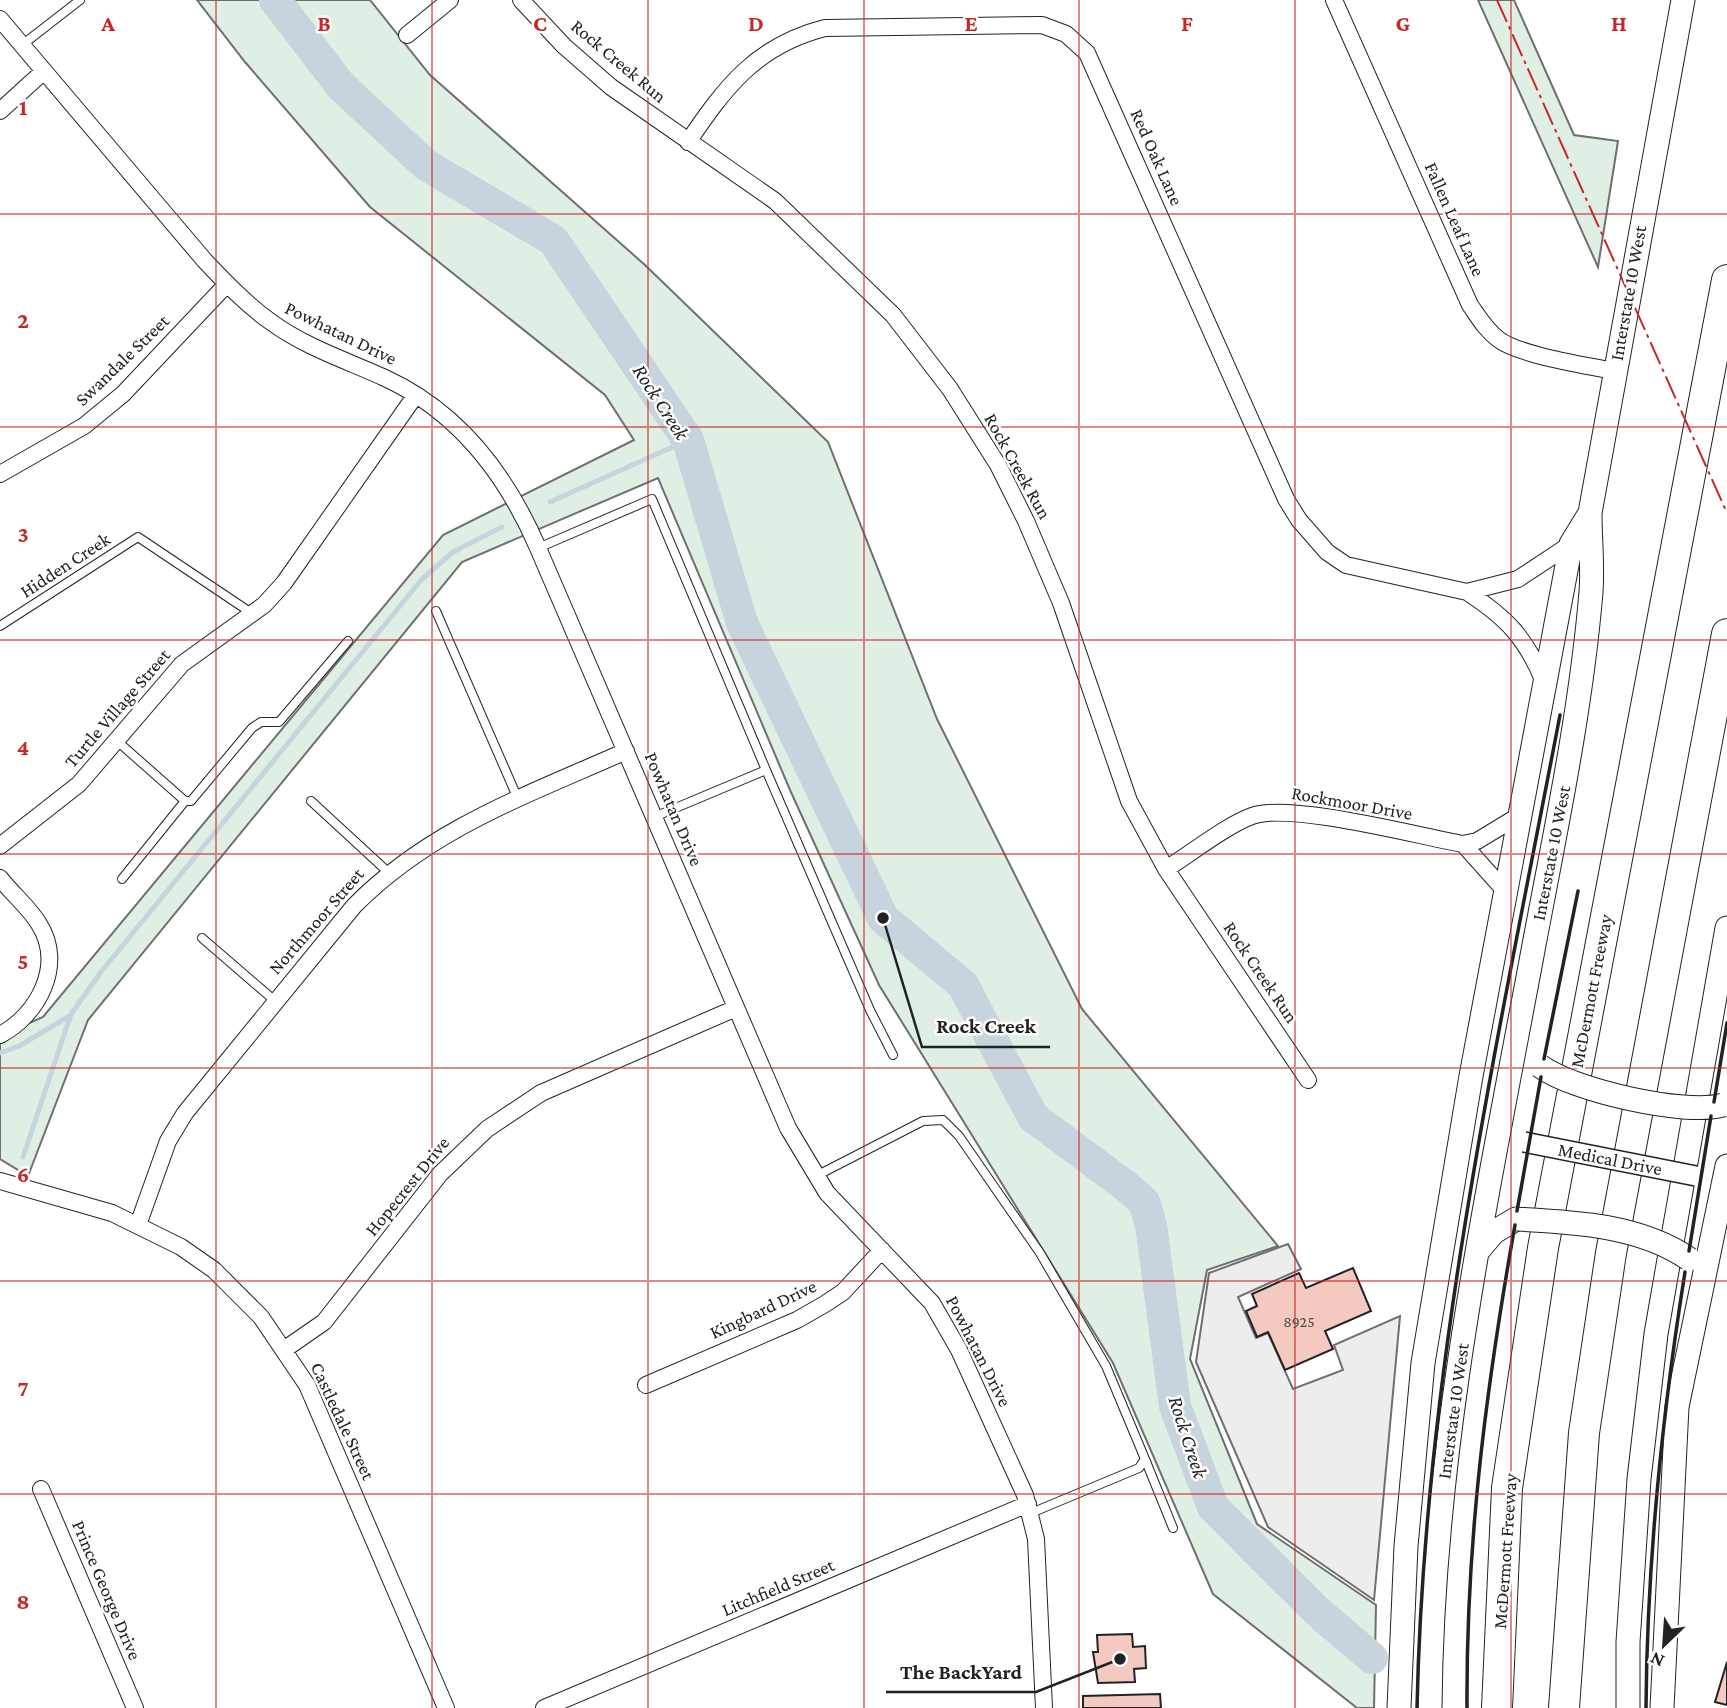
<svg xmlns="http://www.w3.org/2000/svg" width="1727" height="1708" font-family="'Crimson Pro',serif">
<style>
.green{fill:#e0efe3;stroke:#6f6f6f;stroke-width:2}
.parking{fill:#ededed;stroke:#6f6f6f;stroke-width:2}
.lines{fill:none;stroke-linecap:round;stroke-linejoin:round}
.stream{stroke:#c7d3dd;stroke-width:5}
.river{stroke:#c7d3dd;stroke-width:32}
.building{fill:#f3c9c0;stroke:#222;stroke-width:2}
.service-casing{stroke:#222;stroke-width:10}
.minor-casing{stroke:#222;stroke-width:18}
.secondary-casing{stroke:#222;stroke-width:25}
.motorway-casing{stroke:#222;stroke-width:32}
.service{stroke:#fff;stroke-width:8}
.minor{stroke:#fff;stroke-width:16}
.secondary{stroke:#fff;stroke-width:23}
.motorway{stroke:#fff;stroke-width:30}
.tertiary-bridge-casing{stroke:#222;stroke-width:22;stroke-linecap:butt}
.secondary-bridge-casing{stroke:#222;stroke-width:25;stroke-linecap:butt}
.tertiary-bridge{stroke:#fff;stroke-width:19}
.secondary-bridge{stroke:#fff;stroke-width:23}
.wall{stroke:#222;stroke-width:3.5}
.power{stroke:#c62828;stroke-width:2;stroke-dasharray:24 5 3.5 5;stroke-linecap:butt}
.grid{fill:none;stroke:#c62828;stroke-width:2;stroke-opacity:0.55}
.labels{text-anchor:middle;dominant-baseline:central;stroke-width:5;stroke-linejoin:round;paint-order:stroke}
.number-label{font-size:16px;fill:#564c4a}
.street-label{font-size:19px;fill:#222;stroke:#fff}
.water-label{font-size:21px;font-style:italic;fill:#222;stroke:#fff}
.grid-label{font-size:23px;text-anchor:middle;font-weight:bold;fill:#c62828;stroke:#fff;stroke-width:5;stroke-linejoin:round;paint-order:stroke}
.leader{fill:none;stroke:#222;stroke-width:2.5}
.callout-dot{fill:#222;stroke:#fff;stroke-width:2.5}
.callout-label{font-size:21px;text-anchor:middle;font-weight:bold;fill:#222;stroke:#fff;stroke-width:5;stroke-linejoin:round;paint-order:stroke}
</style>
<rect width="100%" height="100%" fill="#fff"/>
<path class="green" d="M197 0H370L430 75 645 265 828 442 937 719 1082 1009 1278 1246 1207 1270 1190 1359 1257 1524 1376 1605 1374 1708H1357L1213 1594 1113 1363 879 985 790 790 658 478 462 562 88 1020 28 1176 0 1159V1036L43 1017 443 535 634 440 605 395 370 207 245 62Z
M1478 0H1514L1574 135 1618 141 1598 267Z"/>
<path class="parking" d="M1288 1244 1301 1269 1238 1297 1256 1338 1268 1333 1293 1389 1343 1370 1334 1345 1400 1316 1374 1600 1268 1527 1196 1362 1209 1273Z"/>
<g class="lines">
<path class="stream" d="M550 502 688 440
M0 1053 19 1046 71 1015
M23 1157 71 1014 101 972 422 579 453 552 502 527"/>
<path class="river" d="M275 0 341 86 426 165 553 240 688 440 742 623 883 918 963 985 1033 1117 1127 1187 1144 1202 1151 1225 1175 1406 1213 1507 1318 1612 1372 1658"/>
</g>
<path class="building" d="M1353 1268 1371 1311 1325 1331 1333 1349 1285 1370 1268 1332 1257 1337 1246 1311 1257 1306 1252 1294 1299 1273 1306 1288Z
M1132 1634 1133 1647 1145 1646 1146 1668 1134 1669 1135 1682 1098 1683 1093 1652H1098L1097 1635Z
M1727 1662V1705L1715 1702Z
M1160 1694 1161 1708H1083V1696Z"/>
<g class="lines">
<defs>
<path id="service" d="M22 45 80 0
M538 548 652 499 766 770 870 1010 893 1055
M436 611 518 799
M0 626 138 537 253 614
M116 740 185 801H191L252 728 261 722H279L348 641
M311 801 388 872
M654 817 766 770
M122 879 185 801
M202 938 275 1001
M816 1176 923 1121 943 1120 959 1136 1040 1253 1106 1366 1145 1459 1139 1468 1031 1513
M1145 1459 1173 1528"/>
<path id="minor" d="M521 0 564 46 611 87 775 201 893 315 950 389 998 465 1026 521 1061 603 1129 801 1166 869 1308 1080
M1334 0 1470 305C1479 318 1486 330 1498 339 1518 355 1585 365 1613 371
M0 19 205 261C226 283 247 305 271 322 305 347 348 361 385 378 459 412 507 476 538 548L788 1128 827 1193 932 1303 959 1350 1025 1495 1036 1539 1044 1708
M407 35 450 0
M0 111 44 71
M688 142C725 87 757 45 825 28L1042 25 1066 34 1087 53 1286 499 1299 520 1327 552 1346 565 1467 592 1518 579 1571 544
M0 474 84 426 123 394 227 284
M1467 592C1507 618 1526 638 1544 682
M0 846 79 784 182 664 264 605 284 583 415 396
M1166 869C1190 854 1227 825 1252 816 1289 802 1418 836 1463 844
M0 878C12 894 29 907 39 924 65 965 38 1015 0 1035
M1506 892 1463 844 1477 841 1520 815
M0 1181 112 1213 181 1247 214 1270 261 1317 307 1385 446 1708
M138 1225 168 1141 185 1113 354 906C431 828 528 795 626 751
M285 1349 324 1322 440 1174 487 1129 541 1093 736 1008
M646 1385 797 1320 825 1304 843 1292 882 1250
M41 1489 135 1708
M544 1708 1028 1504"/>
<path id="secondary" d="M1477 1252 1494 1232 1516 1219
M1399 1708 1406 1546 1423 1363 1471 1076 1571 544 1590 513
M1430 1708C1432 1449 1487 1198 1534 945 1556 828 1581 711 1591 592 1593 566 1590 539 1590 513L1683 0
M1628 1708V1642L1639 1479 1656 1334 1727 928
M1662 1708 1677 1407 1727 1166"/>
<path id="motorway" d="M1497 1708 1507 1488 1543 1248 1727 280
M1564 1708 1584 1433 1611 1253 1727 634"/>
</defs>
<use href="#service" class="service-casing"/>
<use href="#minor" class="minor-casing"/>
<use href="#secondary" class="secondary-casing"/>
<use href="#motorway" class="motorway-casing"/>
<use href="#service" class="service"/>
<use href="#minor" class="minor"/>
<use href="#secondary" class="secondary"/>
<use href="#motorway" class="motorway"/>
<defs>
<path id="tertiary-bridge" d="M1524 1142 1696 1176"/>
<path id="secondary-bridge" d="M1540 1066C1572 1090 1685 1116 1723 1105
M1516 1219C1574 1222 1640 1225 1689 1259"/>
</defs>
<use href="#tertiary-bridge" class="tertiary-bridge-casing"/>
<use href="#secondary-bridge" class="secondary-bridge-casing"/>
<use href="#tertiary-bridge" class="tertiary-bridge"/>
<use href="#secondary-bridge" class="secondary-bridge"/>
<path class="wall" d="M1544 1059 1578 891
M1714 1102 1727 1023
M1517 1211 1541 1077
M1689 1251 1711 1116
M1417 1708C1424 1372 1497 1044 1560 715
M1467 1708C1466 1542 1486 1388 1515 1225
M1646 1708C1647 1562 1662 1416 1685 1272"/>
<path class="power" d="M1497 0 1727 513"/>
</g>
<path class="grid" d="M216 0V1708M432 0V1708M648 0V1708M864 0V1708M1079 0V1708M1295 0V1708M1511 0V1708M0 214H1727M0 427H1727M0 640H1727M0 854H1727M0 1068H1727M0 1281H1727M0 1494H1727"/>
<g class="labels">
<g class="number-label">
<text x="1299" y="1321">8925</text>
</g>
<g class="street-label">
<text transform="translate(619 61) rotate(40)">Rock Creek Run</text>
<text transform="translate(1157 157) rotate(66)">Red Oak Lane</text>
<text transform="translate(1455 219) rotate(66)">Fallen Leaf Lane</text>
<text transform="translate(1628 293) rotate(-80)">Interstate 10 West</text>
<text transform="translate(341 333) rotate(26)">Powhatan Drive</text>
<text transform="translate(122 360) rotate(-44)">Swandale Street</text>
<text transform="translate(1018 466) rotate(61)">Rock Creek Run</text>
<text transform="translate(65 565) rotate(-33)">Hidden Creek</text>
<text transform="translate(117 708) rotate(-49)">Turtle Village Street</text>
<text transform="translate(1352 803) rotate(10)">Rockmoor Drive</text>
<text transform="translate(674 809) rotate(67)">Powhatan Drive</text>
<text transform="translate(1551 853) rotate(-79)">Interstate 10 West</text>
<text transform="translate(316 921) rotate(-49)">Northmoor Street</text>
<text transform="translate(1261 972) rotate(56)">Rock Creek Run</text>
<text transform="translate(1591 991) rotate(-79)">McDermott Freeway</text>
<text transform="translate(1610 1159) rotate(11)">Medical Drive</text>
<text transform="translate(407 1186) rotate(-51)">Hopecrest Drive</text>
<text transform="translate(763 1309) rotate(-25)">Kingbard Drive</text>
<text transform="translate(979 1351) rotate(63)">Powhatan Drive</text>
<text transform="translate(1453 1411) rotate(-82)">Interstate 10 West</text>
<text transform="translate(343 1421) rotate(65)">Castledale Street</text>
<text transform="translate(1505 1551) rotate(-86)">McDermott Freeway</text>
<text transform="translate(778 1587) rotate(-23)">Litchfield Street</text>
<text transform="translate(107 1590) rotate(67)">Prince George Drive</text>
</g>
<g class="water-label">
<text transform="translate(661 402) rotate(57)">Rock Creek</text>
<text transform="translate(1188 1437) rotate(72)">Rock Creek</text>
</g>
</g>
<g class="grid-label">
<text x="108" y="31">A</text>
<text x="324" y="31">B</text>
<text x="540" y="31">C</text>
<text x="756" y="31">D</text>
<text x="971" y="31">E</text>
<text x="1187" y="31">F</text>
<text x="1403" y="31">G</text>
<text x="1619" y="31">H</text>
<text x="23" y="115">1</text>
<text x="23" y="328">2</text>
<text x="23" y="542">3</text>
<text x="23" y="755">4</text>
<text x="23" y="969">5</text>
<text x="23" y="1182">6</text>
<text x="23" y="1396">7</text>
<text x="23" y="1609">8</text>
</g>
<path class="leader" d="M883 918L922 1047H1050M1120 1659L1036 1692H886"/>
<g class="callout-dot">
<circle cx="883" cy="918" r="7"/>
<circle cx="1120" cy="1659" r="7"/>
</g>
<g class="callout-label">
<text x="986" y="1033">Rock Creek</text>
<text x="961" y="1679">The BackYard</text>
</g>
<g transform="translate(1664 1645) rotate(205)" stroke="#ffffff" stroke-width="5" paint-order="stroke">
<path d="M0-5L12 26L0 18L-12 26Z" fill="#222222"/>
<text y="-10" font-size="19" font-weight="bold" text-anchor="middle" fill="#222222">N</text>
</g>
</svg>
